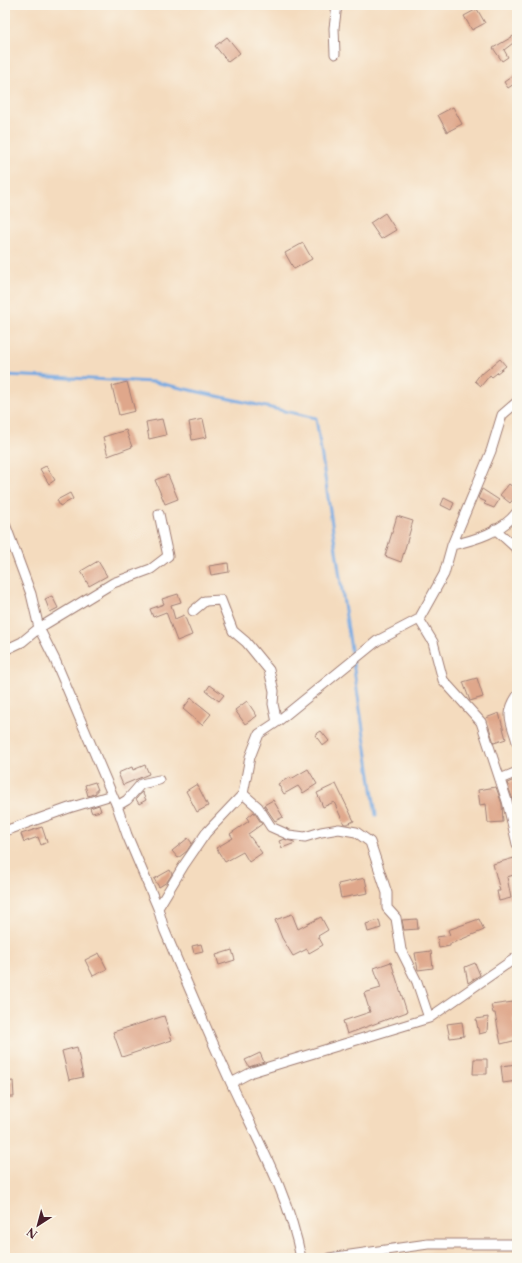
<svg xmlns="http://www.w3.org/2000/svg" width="522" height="1263" font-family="'Libre Caslon Text',serif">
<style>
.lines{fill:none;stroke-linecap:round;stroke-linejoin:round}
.stream{stroke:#76a9e2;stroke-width:3}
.building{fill:#dfa78b}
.minor-casing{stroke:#9f7d74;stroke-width:11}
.minor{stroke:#fff;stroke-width:9}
</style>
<rect width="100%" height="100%" fill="#fbf7ec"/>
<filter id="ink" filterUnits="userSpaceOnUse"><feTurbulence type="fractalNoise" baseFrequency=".025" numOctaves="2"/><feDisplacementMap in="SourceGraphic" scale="8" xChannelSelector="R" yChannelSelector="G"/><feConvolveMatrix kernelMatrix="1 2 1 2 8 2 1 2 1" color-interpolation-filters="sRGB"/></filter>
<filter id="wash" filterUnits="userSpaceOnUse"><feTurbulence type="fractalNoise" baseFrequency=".012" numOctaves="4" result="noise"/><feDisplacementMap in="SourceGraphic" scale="16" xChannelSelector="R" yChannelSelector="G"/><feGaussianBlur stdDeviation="0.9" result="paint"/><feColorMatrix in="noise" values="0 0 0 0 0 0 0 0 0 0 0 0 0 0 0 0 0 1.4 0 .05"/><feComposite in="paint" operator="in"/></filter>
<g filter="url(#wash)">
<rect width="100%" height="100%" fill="#f4dbbe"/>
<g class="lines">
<path class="stream" d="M5 375 154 382 316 418 376 815"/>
</g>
<g id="blocks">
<path class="building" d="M477 9 485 23 472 30 464 16Z
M517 34V40L504 50 508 57 502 61 493 48Z
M227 37 240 53 228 62 215 46Z
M517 73V82L508 88 504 82Z
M453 107 462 124 447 132 438 115Z
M385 213 396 230 381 239 370 223Z
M303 243 312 259 294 269 285 253Z
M500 359 506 366 492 377 490 375 481 386 475 381 481 373 482 374Z
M127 382 135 411 119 415 112 386Z
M162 419 166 435 149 439 146 422Z
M203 419 207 437 192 440 189 422Z
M126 430 132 447 108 456 103 437Z
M46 466 55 480 49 484 40 469Z
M168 475 178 499 165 504 155 480Z
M509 484 517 490V495L510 503 500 495Z
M482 489 499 500 494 508 484 504 486 502 478 498Z
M70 493 73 499 60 506 57 500Z
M444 498 454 503 451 510 441 505Z
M397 516 413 521 401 562 385 556Z
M98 561 107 576 89 586 81 571Z
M228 563 229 572 211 575 209 566Z
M178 594 181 602 171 605 175 619 184 615 192 635 177 641 166 612 153 617 150 609 164 604 162 599Z
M52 596 58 608 50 612 45 599Z
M477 678 483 697 470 701 463 682Z
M210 685 224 695 219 701 206 691Z
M191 698 211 714 202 725 183 709Z
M247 701 257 716 245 724 235 710Z
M499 713 506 739 494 743 486 718Z
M321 731 329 741 323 746 315 735Z
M145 765 149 774 123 785 118 773 132 767 133 770Z
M308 769 317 784 303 793 298 786 284 794 278 784 290 777 291 779Z
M517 779V799L513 800 507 783Z
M95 782 98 790H96V793L88 796 85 785Z
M197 784 208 806 197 812 186 791Z
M336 784 354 821 347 824H344L334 802 323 807 317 793Z
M496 787 502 804 503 822 488 823 486 804 480 805 478 790Z
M142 792 146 800 139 804 136 799Z
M273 800 283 817 275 821 264 805Z
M99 805 101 811 92 813 90 808Z
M254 812 262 824 248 834 262 853 249 862 243 852 225 862 216 848 233 838 230 834 249 821 247 818Z
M42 827 47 842 41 845 38 837 24 842 21 834Z
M188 838 192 843 187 851 178 858 172 851Z
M284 839 294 842 295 843 282 848 279 841Z
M514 858 517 874 507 877 511 898 499 901 497 891H500L493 864Z
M170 870 172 874 167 882 159 887 154 879Z
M365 878 368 893 341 898 338 884Z
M292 914 298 929 321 917 328 930 318 936 323 945 309 953 307 949 293 956 282 938 275 920Z
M417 919 418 929 404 930 402 920Z
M479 919 484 930 450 944V946L439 948 437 937 450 935 448 930Z
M379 920 381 928 368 932 366 924Z
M201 944 203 951 194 953 192 946Z
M232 950 235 960 219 965 216 955Z
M431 951 433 968 418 970 415 953Z
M99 953 107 969 93 976 85 960Z
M391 962 407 1012 347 1034 343 1021 370 1012 364 993 381 988 374 968Z
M475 963 480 975 468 983 465 967Z
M513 1002 515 1017 513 1018 517 1040 501 1044 495 1013H493L491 1005Z
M164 1016 172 1040 122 1057 113 1032Z
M488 1017 487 1032 479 1034 476 1019Z
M462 1022 464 1036 450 1038 447 1024Z
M77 1047 83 1077 69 1080 62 1051Z
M260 1053 264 1062 249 1067 245 1060Z
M474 1059H487V1074H473Z
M517 1064V1081L503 1083 501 1066Z
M13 1081 14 1097H5V1082Z"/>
</g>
</g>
<g filter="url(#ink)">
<use href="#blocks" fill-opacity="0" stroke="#9f7d74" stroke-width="1"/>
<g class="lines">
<defs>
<path id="minor" d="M335 54 334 28 337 5
M5 524 31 594 39 628 55 660 117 806 127 835 158 908 164 929C186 981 208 1033 231 1083 258 1141 289 1195 301 1258
M495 529 517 549
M452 545C475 540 502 532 517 512
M193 611 205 601 221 600 233 631 246 642 269 670 274 691 273 704 277 722
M419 619 433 642 443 680 481 722 507 801 517 844
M5 650 22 642 39 628 113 583 151 569 168 556 159 514
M517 696C504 716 512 722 517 742
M500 779 517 772
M243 794 258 807 271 827 289 835 305 837 321 832 339 829 356 832 370 842 387 893V908L396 918 401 950 417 982 429 1018
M117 806 127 800 141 784 159 780
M5 831 69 808 112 795
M158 908 184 865 206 833 243 794 250 757 259 734 277 722 377 641 419 619 444 574 452 545 491 451 502 415 517 402
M231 1083 252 1072 429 1018 517 957
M329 1258 428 1244H517"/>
</defs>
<use href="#minor" class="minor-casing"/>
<use href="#minor" class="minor"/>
</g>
</g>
<rect width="522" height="1263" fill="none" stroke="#fbf7ec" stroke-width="20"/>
<g transform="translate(38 1225) rotate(216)" stroke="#fbf7ec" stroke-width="3" paint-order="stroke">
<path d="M0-3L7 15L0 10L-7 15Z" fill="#4a1f2b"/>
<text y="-6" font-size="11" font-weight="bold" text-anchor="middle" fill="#4a1f2b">N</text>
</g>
</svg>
